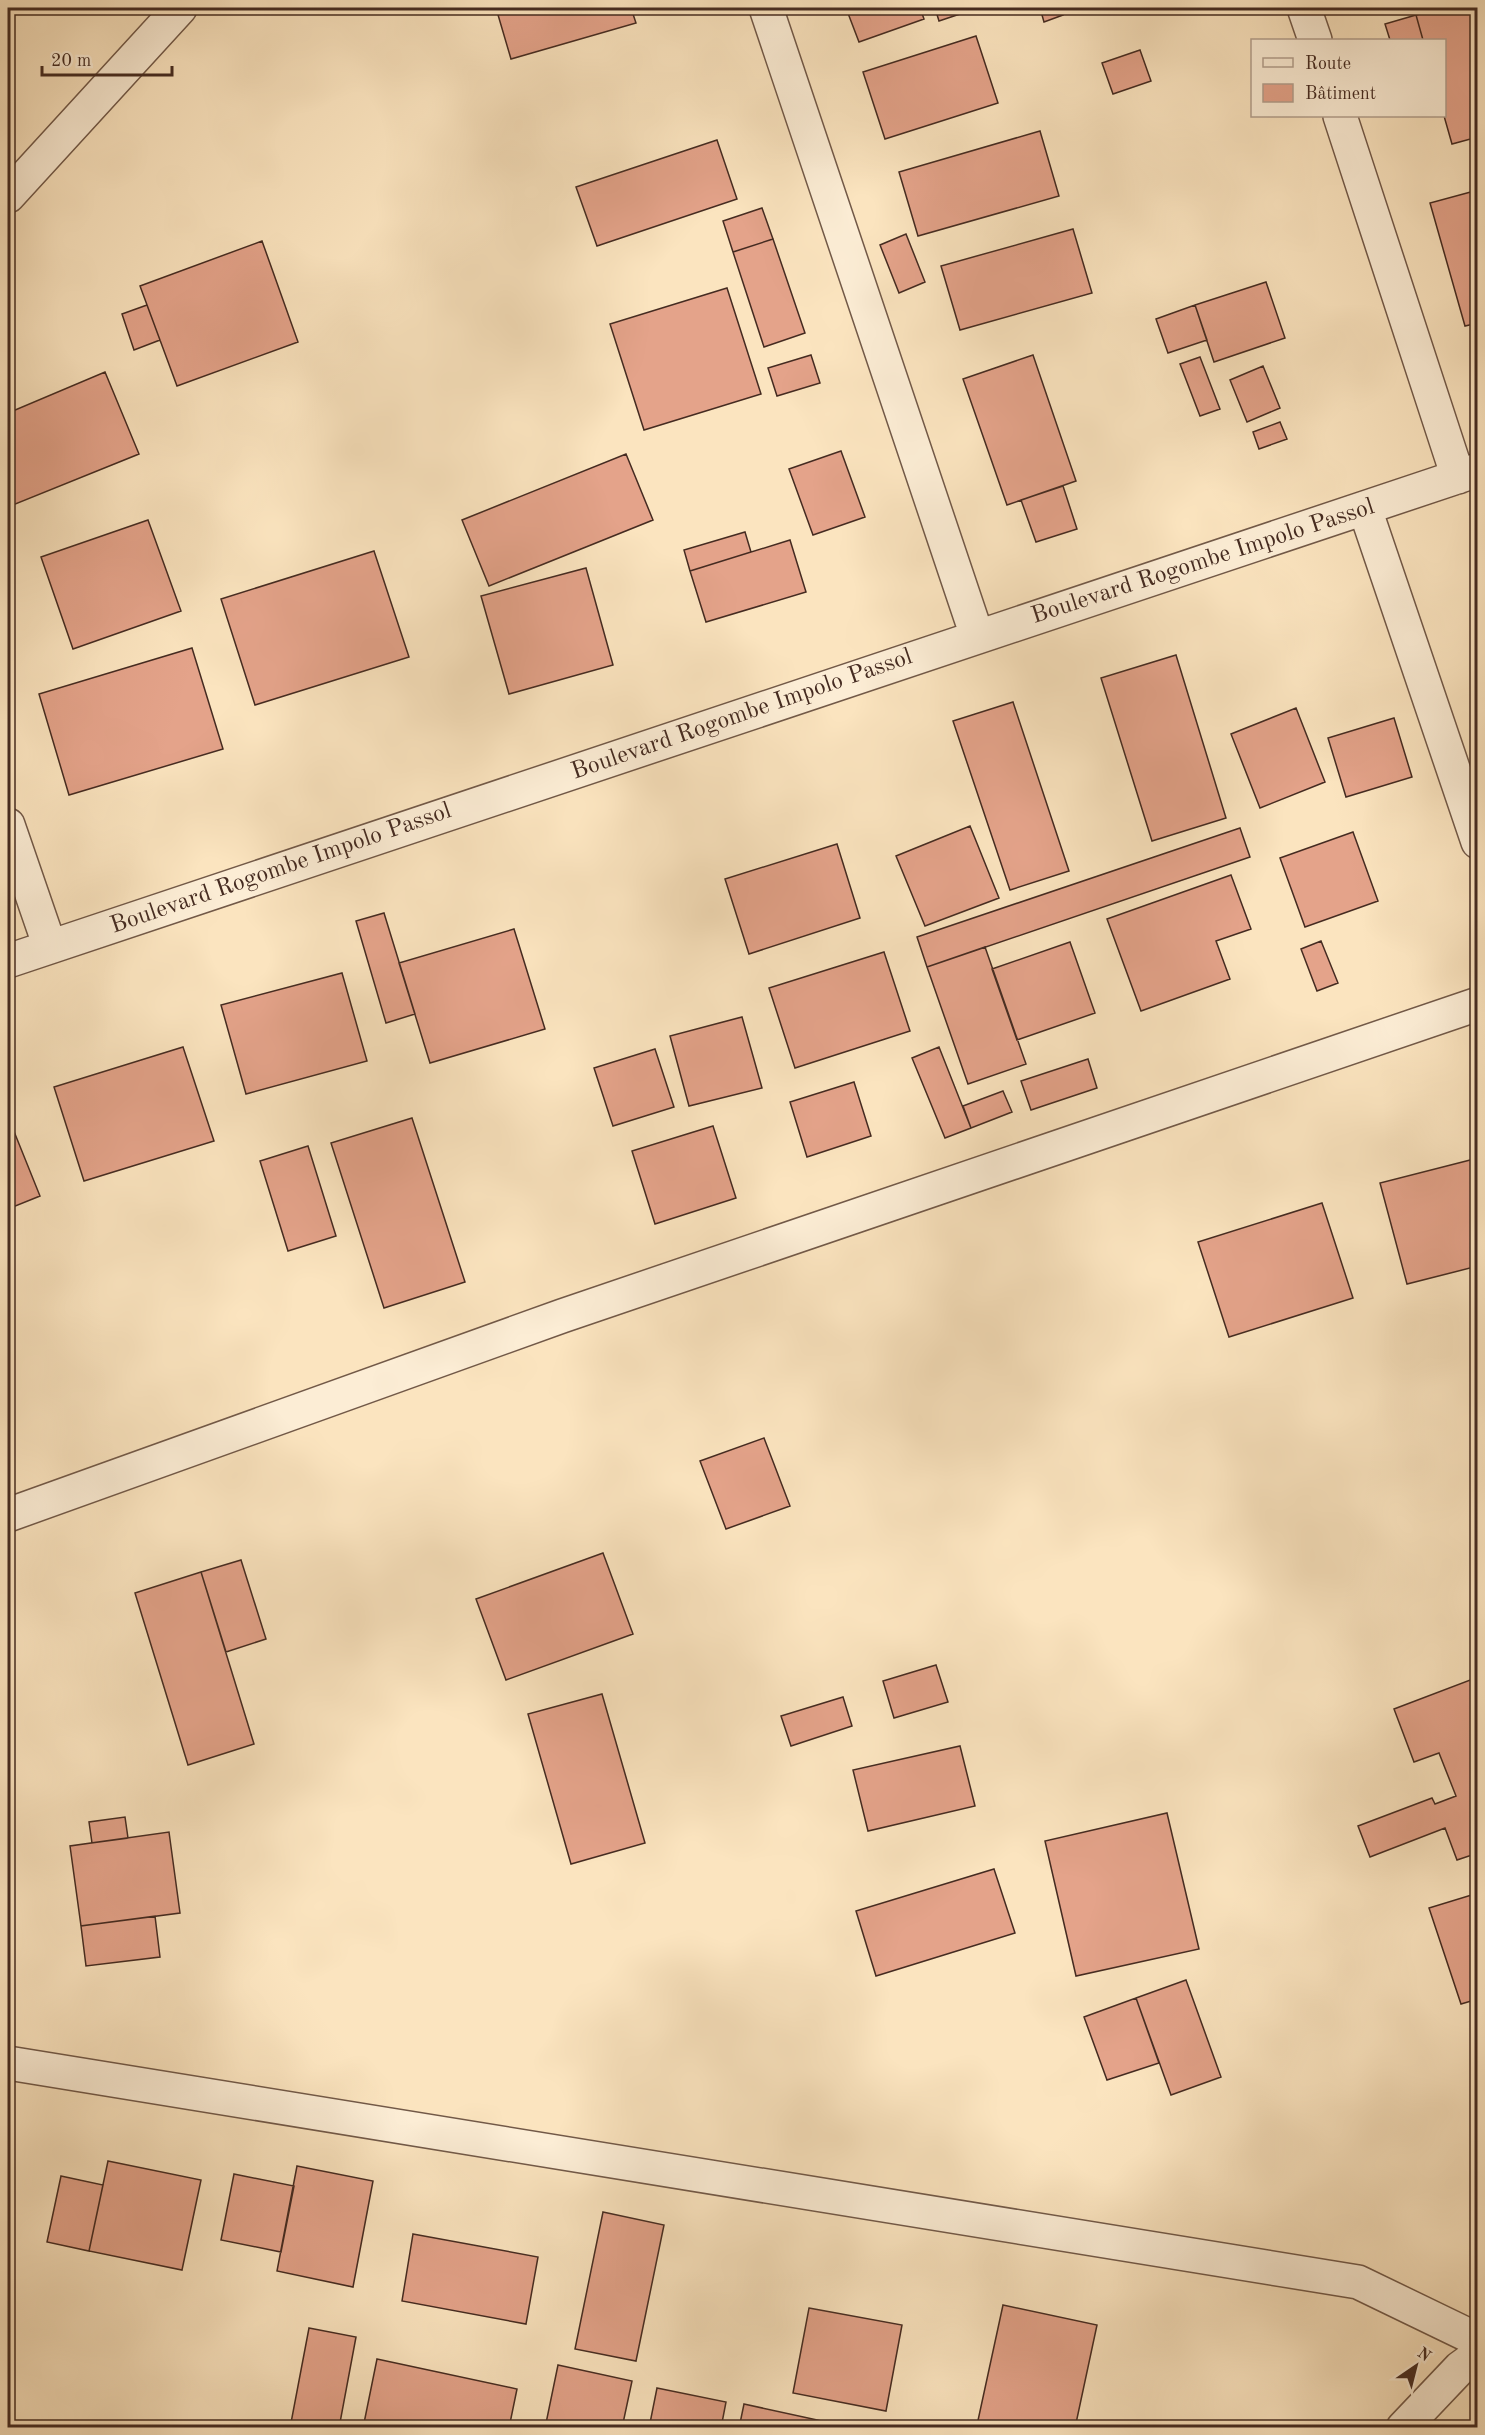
<svg xmlns="http://www.w3.org/2000/svg" width="1485" height="2435" font-family="'Old Standard TT',serif">
<style>
.building{fill:#e4a38a;stroke:#452b21;stroke-width:1.5}
.lines{fill:none;stroke-linecap:round;stroke-linejoin:round}
.minor-casing{stroke:#725948;stroke-width:36}
.minor{stroke:#fcedd5;stroke-width:33}
.labels{text-anchor:middle;dominant-baseline:central;stroke-width:4.5;stroke-linejoin:round;paint-order:stroke}
.street-label{font-size:24px;fill:#452b21;stroke:#fcedd5}
</style>
<rect width="100%" height="100%" fill="#fbe4bf"/>
<filter id="stains"><feTurbulence type="fractalNoise" baseFrequency=".00333" numOctaves="4"/><feColorMatrix values="0 0 0 0 .2 0 0 0 0 .09 0 0 0 0 .02 0 0 0 .5 -.17"/></filter>
<radialGradient id="worn" r=".72"><stop offset=".6" stop-color="#630" stop-opacity="0"/><stop offset="1" stop-color="#630" stop-opacity=".3"/></radialGradient>
<path class="building" d="M496 8H631L636 23 511 59Z
M846 8H920L924 19 859 42Z
M935 8H978L939 21Z
M1040 8H1060L1063 15 1044 22Z
M1444 8H1478V137L1452 144 1444 116V40H1423L1416 15Z
M1416 15 1423 40H1390L1385 24Z
M976 36 998 103 885 139 863 72Z
M1140 50 1151 81 1113 94 1102 63Z
M1040 131 1059 196 918 236 899 172Z
M717 140 737 199 597 246 576 187Z
M1478 190V323L1465 326 1430 203Z
M762 208 773 239 733 252 723 221Z
M1073 229 1092 293 960 330 941 266Z
M906 234 925 282 899 293 880 245Z
M773 239 805 333 764 347 733 252Z
M262 241 298 342 177 386 140 286Z
M1266 282 1285 338 1214 362 1195 305Z
M727 288 761 394 644 430 610 324Z
M147 305 160 340 134 350 122 314Z
M1195 305 1207 340 1168 353 1156 319Z
M811 355 820 383 777 396 768 368Z
M1033 355 1076 481 1007 505 963 379Z
M1200 357 1220 409 1200 416 1180 364Z
M1263 366 1280 408 1247 422 1230 380Z
M105 372 139 454 8 507V413Z
M1280 422 1287 439 1259 449 1253 432Z
M841 451 865 517 813 535 789 469Z
M626 454 653 520 489 586 462 520Z
M1063 486 1077 529 1036 542 1021 500Z
M148 520 181 611 73 649 41 557Z
M745 532 751 552 690 571 684 550Z
M790 540 806 592 706 622 690 571Z
M374 551 409 657 255 705 221 599Z
M586 568 613 665 509 694 481 596Z
M192 648 223 749 69 795 39 694Z
M1176 655 1226 818 1152 841 1101 678Z
M1013 702 1069 871 1010 890 953 721Z
M1296 708 1325 782 1260 808 1231 734Z
M1394 718 1412 777 1346 797 1328 738Z
M970 826 999 898 925 926 896 856Z
M1240 828 1250 857 927 967 917 937Z
M1353 832 1378 901 1305 927 1280 858Z
M837 844 860 918 749 954 725 879Z
M1231 875 1251 929 1216 941 1230 979 1141 1011 1107 919Z
M384 913 415 1014 386 1023 356 921Z
M514 929 545 1029 430 1063 399 963Z
M1321 941 1338 983 1317 991 1301 949Z
M1070 942 1095 1013 1017 1040 992 969Z
M985 947 1026 1064 968 1084 927 967Z
M884 952 910 1031 795 1068 769 988Z
M342 973 367 1061 246 1094 221 1005Z
M742 1017 762 1088 689 1106 670 1036Z
M183 1047 214 1141 84 1181 54 1087Z
M939 1047 971 1128 945 1138 912 1058Z
M655 1049 674 1107 613 1126 594 1068Z
M1088 1059 1097 1088 1031 1110 1021 1081Z
M854 1082 871 1136 807 1157 790 1102Z
M1003 1091 1012 1112 971 1128 963 1106Z
M412 1118 465 1282 384 1308 331 1143Z
M11 1124 40 1196 8 1209V1126Z
M713 1126 736 1198 655 1224 632 1151Z
M308 1146 336 1236 288 1251 260 1161Z
M1478 1158V1266L1407 1284 1380 1183Z
M1322 1203 1353 1298 1229 1337 1198 1242Z
M764 1438 790 1506 726 1529 700 1461Z
M1478 1490V1512L1471 1492Z
M603 1553 633 1634 506 1680 476 1599Z
M241 1560 266 1639 226 1652 201 1572Z
M201 1572 254 1744 188 1765 135 1593Z
M936 1665 948 1702 894 1718 883 1681Z
M1478 1677V1853L1457 1860 1445 1828 1370 1857 1358 1826 1432 1798 1435 1804 1456 1796 1439 1753 1414 1762 1394 1709Z
M602 1694 645 1843 571 1864 528 1714Z
M843 1697 852 1726 791 1746 781 1716Z
M960 1746 975 1806 868 1831 853 1770Z
M1167 1813 1199 1949 1076 1976 1045 1841Z
M125 1817 128 1838 92 1843 89 1822Z
M169 1832 180 1913 81 1926 70 1846Z
M994 1869 1015 1933 876 1976 856 1911Z
M1478 1893V1999L1461 2004 1429 1908Z
M155 1916 160 1957 86 1966 81 1926Z
M1186 1980 1221 2077 1171 2095 1136 1998Z
M1136 1998 1159 2063 1107 2080 1084 2017Z
M108 2161 201 2180 182 2270 89 2251Z
M297 2166 373 2181 353 2287 277 2271Z
M234 2174 294 2186 281 2252 221 2240Z
M61 2176 103 2185 89 2251 47 2242Z
M603 2212 664 2225 636 2361 575 2349Z
M413 2234 538 2257 526 2324 402 2301Z
M1003 2305 1097 2325 1075 2428H990L977 2425Z
M809 2308 902 2325 886 2411 793 2393Z
M309 2328 356 2337 339 2428H290Z
M377 2359 517 2389 509 2428H363Z
M558 2365 632 2381 622 2428H545Z
M657 2388 726 2402 721 2428H649Z
M744 2404 854 2428H739Z"/>
<g class="lines">
<defs>
<path id="minor" d="M766 8 977 636
M1304 8 1315 40
M1340 116 1458 477
M8 196 180 8
M1365 509 1478 842
M8 825 50 947
M8 961 1478 470
M8 1515 562 1316 1478 1004
M8 2063 1358 2282 1478 2340
M1403 2428 1460 2368 1478 2355"/>
</defs>
<use href="#minor" class="minor-casing"/>
<use href="#minor" class="minor"/>
</g>
<g class="labels">
<g class="street-label">
<text transform="translate(1203 562) rotate(-18)">Boulevard Rogombe Impolo Passol</text>
<text transform="translate(742 715) rotate(-19)">Boulevard Rogombe Impolo Passol</text>
<text transform="translate(281 869) rotate(-19)">Boulevard Rogombe Impolo Passol</text>
</g>
</g>
<rect width="1485" height="2435" fill="none" stroke="#fbe4bf" stroke-width="30"/>
<rect x="9" y="9" width="1467" height="2417" fill="none" stroke="#452b21" stroke-width="3"/>
<rect x="15" y="15" width="1455" height="2405" fill="none" stroke="#452b21" stroke-width="1.5"/>
<rect x="1251" y="39" width="195" height="78" fill="#fcedd5" stroke="#b39f8d" stroke-width="1.5"/>
<rect x="1263" y="58" width="30" height="9" fill="#fcedd5" stroke="#b39f8d" stroke-width="1.5"/>
<text x="1305" y="69" font-size="18" fill="#452b21">Route</text>
<rect x="1263" y="84" width="30" height="18" fill="#e4a38a" stroke="#b39f8d" stroke-width="1.5"/>
<text x="1305" y="99" font-size="18" fill="#452b21">Bâtiment</text>
<g transform="translate(1416 2366) rotate(35)" stroke="#fcedd5" stroke-width="4.5" paint-order="stroke">
<path d="M0-4.5L10 22L0 15L-10 22Z" fill="#452b21"/>
<text y="-9" font-size="16" font-weight="bold" text-anchor="middle" fill="#452b21">N</text>
</g>
<path d="M42 66v9h130v-9" fill="none" stroke="#452b21" stroke-width="3"/>
<text x="51" y="66" font-size="18" fill="#452b21" stroke="#fcedd5" stroke-width="4.5" paint-order="stroke">20 m</text>
<rect width="100%" height="100%" filter="url(#stains)"/>
<rect width="100%" height="100%" fill="url(#worn)"/>
</svg>
